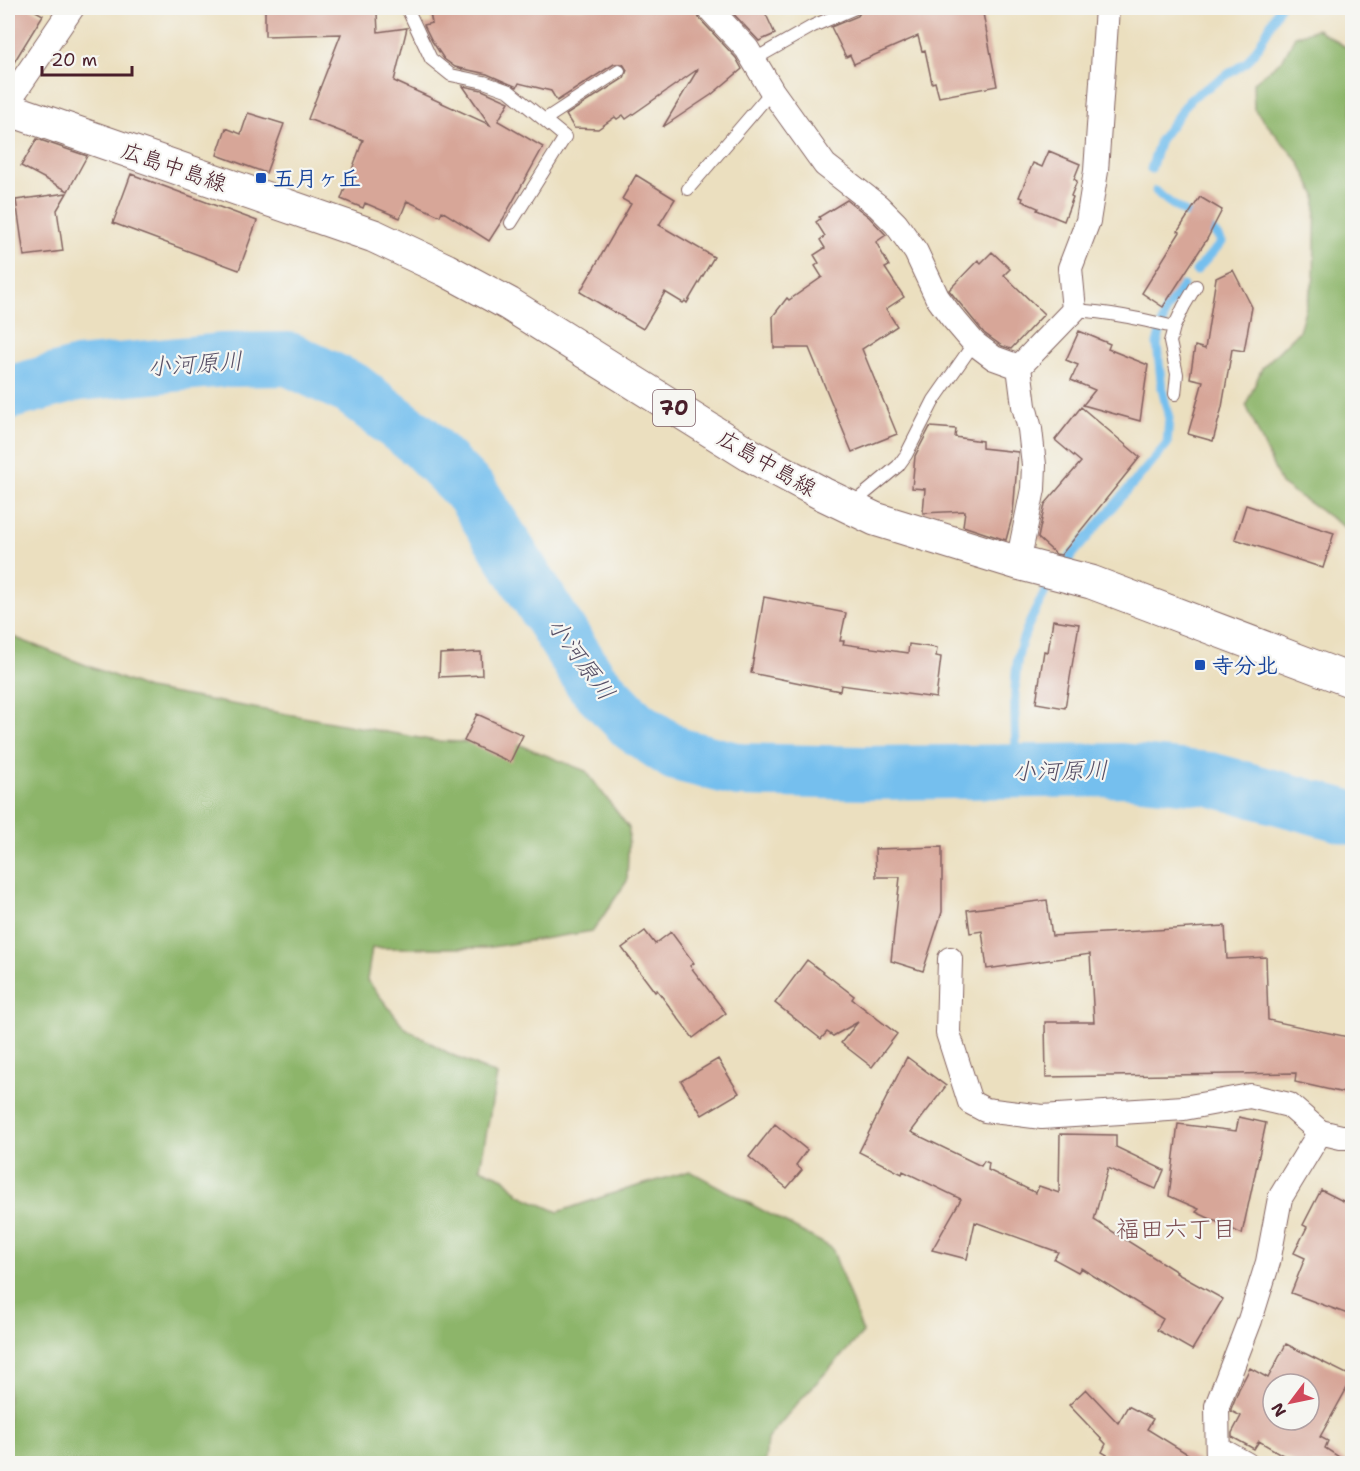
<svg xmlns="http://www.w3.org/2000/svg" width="1360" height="1471" font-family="'Shantell Sans','Klee One',sans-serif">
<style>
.forest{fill:#8db56b;stroke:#6c6a4b;stroke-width:1.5}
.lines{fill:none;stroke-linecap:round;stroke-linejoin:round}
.stream{stroke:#75bfee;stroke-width:9}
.river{stroke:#75bfee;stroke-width:54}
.building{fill:#d7a698;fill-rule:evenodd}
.service-casing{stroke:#82625f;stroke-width:14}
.minor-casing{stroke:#82625f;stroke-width:26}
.primary-casing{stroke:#82625f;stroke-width:35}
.service{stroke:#fff;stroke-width:12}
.minor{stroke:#fff;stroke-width:24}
.primary{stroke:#fff;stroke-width:33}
.transit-dot{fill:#1a4fb4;stroke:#f6f6f2;stroke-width:2}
.labels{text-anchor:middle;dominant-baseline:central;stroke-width:4.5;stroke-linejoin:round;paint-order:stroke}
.shield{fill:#f6f6f2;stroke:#7e6067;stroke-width:1.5}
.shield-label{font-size:21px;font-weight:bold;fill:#4a1f2b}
.street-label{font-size:22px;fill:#4a1f2b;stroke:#f6f6f2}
.transit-label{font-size:22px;font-weight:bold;fill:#164399;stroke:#f6f6f2;text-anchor:start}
.water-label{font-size:24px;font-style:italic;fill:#574f66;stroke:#f6f6f2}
.neighbourhood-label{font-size:24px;fill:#7b4e51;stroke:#f6f6f2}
</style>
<rect width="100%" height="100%" fill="#f6f6f2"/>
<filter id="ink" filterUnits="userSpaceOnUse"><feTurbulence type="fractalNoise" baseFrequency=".0167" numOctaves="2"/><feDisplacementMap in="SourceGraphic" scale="12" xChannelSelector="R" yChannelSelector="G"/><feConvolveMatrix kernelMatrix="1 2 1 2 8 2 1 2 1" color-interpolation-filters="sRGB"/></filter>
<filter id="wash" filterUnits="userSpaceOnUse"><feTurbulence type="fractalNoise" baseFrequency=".008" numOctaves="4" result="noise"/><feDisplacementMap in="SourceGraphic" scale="24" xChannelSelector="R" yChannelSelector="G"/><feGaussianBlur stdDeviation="1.35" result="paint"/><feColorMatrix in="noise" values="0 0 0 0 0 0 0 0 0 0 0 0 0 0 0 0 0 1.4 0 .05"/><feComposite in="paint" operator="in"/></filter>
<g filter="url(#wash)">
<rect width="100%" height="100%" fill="#ebdfbf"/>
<path class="forest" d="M1317 29 1352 51V532L1281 484 1246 405 1262 368 1299 331 1314 278 1316 196 1299 162 1254 109 1253 83 1283 59 1295 36Z
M8 635 148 689 436 741 518 744 586 771 629 828 627 881 593 931 485 948H372L367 980 405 1028 450 1054 497 1075 480 1168 504 1178 520 1195 558 1212 617 1192 690 1171 832 1248 863 1333 802 1398 767 1439 765 1463H8Z"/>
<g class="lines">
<path class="stream" d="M1151 169 1160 140 1191 98 1247 62 1260 44 1279 8
M1156 191C1175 212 1206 218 1222 242L1196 271
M1067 561 1167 444 1169 418 1162 389 1157 344 1166 310 1183 286
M1017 773C1016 735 1012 694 1018 657 1023 633 1034 613 1045 592"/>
<path class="river" d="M8 393 78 374 223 360 289 359 352 389 421 442 472 493 591 681 633 725 676 754 739 770 865 773 1122 770 1210 779 1352 818"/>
</g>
<g id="blocks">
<path class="building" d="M8 8H30L43 15 8 72Z
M265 8H373L374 13H377L378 32 407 28 394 81 490 125 463 86 482 90 509 102 498 121 543 147 503 219 489 241 442 211 440 216 407 201 400 218 365 203 363 208 341 199 363 140 308 119 341 34 265 36Z
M429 8H695L699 18 736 58 742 69 711 95 663 127 698 69 626 119 623 115 617 119 615 117 598 129 574 128 566 115 624 78 627 70 623 64H614L557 101 551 91 519 83 517 87 487 74 455 67 444 59 432 41 424 25 432 23Z
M728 8H763L775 34 759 41Z
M863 8H982L997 86 939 97 935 82 932 83 925 50 922 51 918 36 854 64 850 55 846 57 831 27 858 16Z
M248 113 284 124 266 173 217 155 226 128 241 134Z
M37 139 87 156 68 191 21 166Z
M1049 151 1080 164 1074 179 1077 181 1071 196 1073 197 1064 221 1037 210 1038 208 1022 201 1023 198 1019 197 1033 163 1042 167Z
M131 174 257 221 239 270 113 223Z
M636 175 675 199 659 225 714 257 687 303 685 301 683 303 665 292 643 329 580 292 631 204 622 199Z
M67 193 57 210 63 251 24 256 16 200Z
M1200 197 1222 210 1207 239 1163 307 1142 293 1180 232 1178 231Z
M847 200 869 217 886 235 876 242 889 266 885 268 904 297 886 309 897 326 862 349 897 434 852 452 809 348H774L773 316 787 298 789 300 822 277 815 266 819 263 814 255 825 248 820 240 825 236 816 222 820 219 819 217Z
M992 252 1010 269 1004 275 1044 314 1011 349 1002 346 984 333 949 290 978 260 981 263Z
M1233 270 1252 307 1244 351 1232 349 1222 407 1213 441 1188 434 1203 381 1190 378 1195 346 1205 349 1216 278Z
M1079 331 1110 344 1108 349 1148 365 1140 421 1083 405 1095 390 1071 380 1078 365 1066 360Z
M1081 407 1140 457 1061 555 1056 554 1038 538 1045 504 1081 462 1055 440Z
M930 427 956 429 955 437 982 441V448L1018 452 1013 514 1006 540 963 526 965 511 923 513 925 489 912 488 915 456Z
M1246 505 1334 533 1323 568 1235 539Z
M764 597 846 613 840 641H844L843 644 908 653 909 644 937 648 936 656 941 657 936 698 841 685 840 691 751 673Z
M1053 620 1079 624 1065 708 1036 703 1044 651 1048 652Z
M481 652 482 675 439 677 440 654Z
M477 714 523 735 510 762 464 741Z
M942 847V912L923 971 891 961 900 877H876L875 849Z
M1047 900 1052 936 1225 926 1227 959 1266 957 1268 1020 1353 1038V1095L1295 1082 1296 1073 1046 1077 1045 1022H1094L1090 954 987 969 982 931 970 933 967 910Z
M645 931 655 944 671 932 694 963 690 966 726 1013 693 1038 657 990 655 992 622 948Z
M807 960 854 996 852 999 897 1034 872 1067 841 1043 858 1022 833 1036 827 1032 821 1039 775 1003Z
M907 1057 946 1086 911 1132 981 1166 984 1161 989 1163 988 1170 1036 1193 1039 1186 1059 1193 1060 1134 1116 1135V1147L1164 1170 1156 1189 1108 1168 1094 1220 1177 1272 1176 1273 1223 1299 1192 1350 1157 1330 1163 1319 1081 1268 1078 1272 1054 1259 1058 1252 975 1222 967 1259 932 1250 961 1199 903 1171 902 1174 859 1152Z
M718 1059 739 1093 702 1115 681 1081Z
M1239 1117 1266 1123 1242 1234 1196 1212 1199 1209 1169 1196 1178 1124 1236 1131Z
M775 1124 807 1150 796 1165 802 1170 787 1188 749 1157Z
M1321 1190 1353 1206V1316L1291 1293 1305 1258 1294 1253 1307 1227 1303 1225Z
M1286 1344 1353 1377 1320 1437 1328 1441 1325 1448 1350 1464H1298L1259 1441 1254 1449 1232 1437V1433L1241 1416 1231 1411V1409L1239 1389 1250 1368 1268 1378ZM1273 1384H1309V1420H1273Z
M1086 1389 1118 1423 1128 1406 1153 1419 1147 1429 1204 1464H1122L1102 1452 1106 1444 1069 1405Z"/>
</g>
</g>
<g filter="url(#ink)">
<use href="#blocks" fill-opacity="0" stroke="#82625f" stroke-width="1.5"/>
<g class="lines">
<defs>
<path id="service" d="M407 8 431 59 451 75 484 82 509 91 565 137 511 223
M753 60 813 26 855 8
M544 120 619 71
M688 189 772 91
M1074 310C1109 312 1140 319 1174 327
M1175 394 1177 374 1170 342 1174 327 1184 306 1196 286
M851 505 898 466 906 455 934 400 974 343"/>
<path id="minor" d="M709 8 747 49 772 91 825 165 878 206 896 224 916 252 937 297 951 316 974 343 994 358 1019 367
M8 102 72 8
M1019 367 1074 310 1070 268 1088 221 1096 171 1107 8
M1018 563 1033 489 1034 465 1030 429 1024 406 1019 367
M950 959 948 1033 970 1102 985 1110 1042 1117 1184 1108 1250 1096 1289 1105 1320 1132 1341 1137H1352
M1219 1449 1246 1464
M1218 1464 1217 1406 1250 1320 1268 1262 1280 1198 1320 1132"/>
<path id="primary" d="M8 109 374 236 446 270 509 304 750 455 823 494 875 519 1018 563 1091 582 1352 681"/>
</defs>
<use href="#service" class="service-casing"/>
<use href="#minor" class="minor-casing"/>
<use href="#primary" class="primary-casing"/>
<use href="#service" class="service"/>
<use href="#minor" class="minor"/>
<use href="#primary" class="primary"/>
</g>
</g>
<g class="transit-dot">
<rect x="255" y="172" width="12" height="12" rx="3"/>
<rect x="1194" y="659" width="12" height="12" rx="3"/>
</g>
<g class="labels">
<rect class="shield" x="653" y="390" width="42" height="36" rx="4.5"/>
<g class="shield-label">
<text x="674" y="408">70</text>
</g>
<g class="street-label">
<text transform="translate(174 167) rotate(19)">広島中島線</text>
<text transform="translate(767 463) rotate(30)">広島中島線</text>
</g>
<g class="transit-label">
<text x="273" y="178">五月ヶ丘</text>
<text x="1212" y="665">寺分北</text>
</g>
<g class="water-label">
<text transform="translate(195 364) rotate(-4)">小河原川</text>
<text transform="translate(581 659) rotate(54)">小河原川</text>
<text transform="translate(1060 771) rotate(-1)">小河原川</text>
</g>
<g class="neighbourhood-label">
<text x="1176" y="1229">福田六丁目</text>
</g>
</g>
<rect width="1360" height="1471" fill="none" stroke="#f6f6f2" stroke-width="30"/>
<g transform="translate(1291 1402) rotate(238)"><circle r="28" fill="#f6f6f2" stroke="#b1a0a2" stroke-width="1.5"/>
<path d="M0-4.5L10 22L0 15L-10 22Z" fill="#d1495b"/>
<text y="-9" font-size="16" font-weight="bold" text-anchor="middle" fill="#4a1f2b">N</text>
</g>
<path d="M42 66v9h90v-9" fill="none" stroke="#4a1f2b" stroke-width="3"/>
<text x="51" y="66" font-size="18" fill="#4a1f2b" stroke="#f6f6f2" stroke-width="4.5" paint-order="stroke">20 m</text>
</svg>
